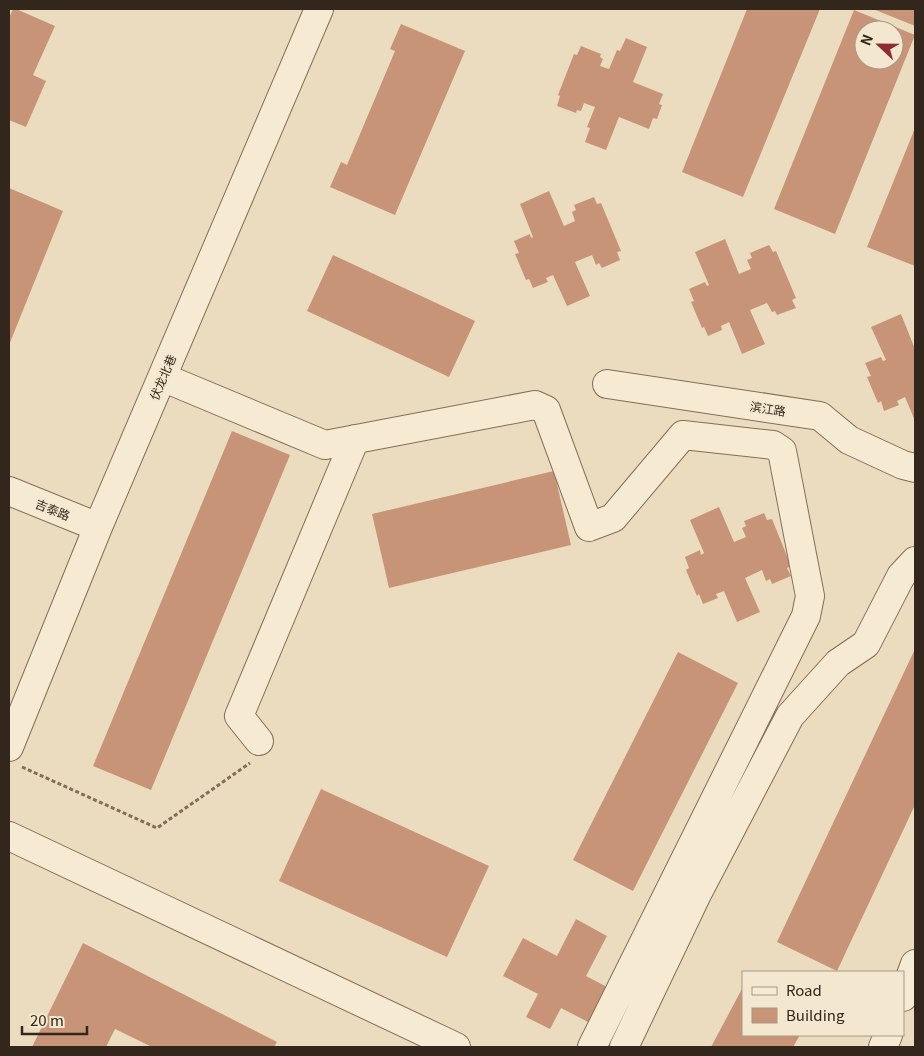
<svg xmlns="http://www.w3.org/2000/svg" width="924" height="1056" font-family="Georgia,'Noto Sans SC',serif">
<style>
.building{fill:#c89477;fill-rule:evenodd}
.lines{fill:none;stroke-linecap:round;stroke-linejoin:round}
.minor-casing{stroke:#836d59;stroke-width:30}
.path{stroke:#836d59;stroke-width:3;stroke-dasharray:4 2.5;stroke-linecap:butt}
.minor{stroke:#f7ead2;stroke-width:28}
.labels{text-anchor:middle;dominant-baseline:central;stroke-width:4;stroke-linejoin:round;paint-order:stroke}
.street-label{font-size:12px;fill:#33261d;stroke:#f3e7cf}
</style>
<rect width="100%" height="100%" fill="#ebdcc0"/>
<path class="building" d="M13 9H16L55 26 33 75 46 81 26 127 9 120V18Z
M747 9H820L743 197 682 172Z
M873 9H915V26Z
M854 10 915 35 835 234 774 209ZM864 30H894V60H864Z
M401 24 465 51 395 215 330 187 341 162 347 165 395 51 390 49Z
M626 38 647 47 633 82 663 94 659 104 662 105 657 119 653 118 649 129 619 117 606 150 585 142 590 128 587 127 595 107 584 103 581 111 577 110 576 113 557 106 560 96 558 95 574 54 577 55 581 46 601 54 600 57 603 59 600 66 609 69 617 50 620 51Z
M915 128V266L867 247Z
M9 188 63 211 9 345Z
M549 191 564 226 575 221 572 212 576 210 574 205 594 197 597 204 601 203 621 251 617 252 620 260 602 268 599 263 596 265 592 255 575 262 590 296 567 306 553 275 546 278 548 282 533 288 529 279 526 280 515 254 519 253 514 241 530 234 531 238 533 237 520 204Z
M725 239 739 274 751 269 747 260 752 258 750 253 769 245 773 252 776 251 796 298 792 300 796 308 777 315 775 311 772 312 767 303 750 310 765 344 742 354 729 322 721 326 722 330 708 336 704 327 702 328 691 302 694 301 689 289 705 282 707 286 709 285 695 252Z
M333 255 475 321 449 377 307 311Z
M901 314 915 349V421L905 397 897 401 899 405 884 411 881 401 878 403 867 377 871 376 865 363 881 357 883 361 886 360 871 327Z
M232 431 290 455 151 790 93 766Z
M554 471 571 545 389 588 372 514Z
M719 507 734 542 746 537 742 528 746 526 744 521 764 513 767 520 772 519 791 566 787 568 791 576 772 584 770 579 766 581 762 570 745 578 760 612 737 622 724 591 716 594 718 598 703 604 699 594 697 596 686 570 689 568 685 557 700 550 701 555 704 553 690 520Z
M915 649V805L837 971 777 942Z
M678 652 738 683 633 891 573 860Z
M321 789 489 866 447 957 279 881Z
M576 919 607 936 586 976 609 988 590 1023 561 1008 550 1029 526 1017 538 994 503 976 523 938 557 956Z
M83 943 277 1042 274 1047H152L115 1029 106 1047H32Z
M743 987V1035H800L793 1047H711Z"/>
<g class="lines">
<defs>
<path id="minor" d="M162 377 325 445 535 405 546 410 589 527 613 518 683 435 773 445 782 451 810 596 806 616 592 1047
M607 384 820 416 849 440 903 465 915 468
M9 491 98 527
M259 741 239 716 355 439
M9 747 98 527 319 9
M9 836 456 1047
M903 997 915 964
M624 1047 697 894 790 716 838 663 866 644 901 576 915 561
M883 1047 888 1035"/>
</defs>
<use href="#minor" class="minor-casing"/>
<path class="path" d="M22 767 157 828 250 763"/>
<use href="#minor" class="minor"/>
</g>
<g class="labels">
<g class="street-label">
<text transform="translate(162 377) rotate(-67)">伏龙北巷</text>
<text transform="translate(768 408) rotate(9)">滨江路</text>
<text transform="translate(53 509) rotate(22)">吉泰路</text>
</g>
</g>
<rect width="924" height="1056" fill="none" stroke="#33261d" stroke-width="20"/>
<rect x="742" y="971" width="162" height="65" fill="#f3e7cf" stroke="#a69a88"/>
<rect x="752" y="987" width="25" height="8" fill="#f7ead2" stroke="#a69a88"/>
<text x="786" y="996" font-size="15" fill="#33261d">Road</text>
<rect x="752" y="1008" width="25" height="15" fill="#c89477" stroke="#a69a88"/>
<text x="786" y="1021" font-size="15" fill="#33261d">Building</text>
<g transform="translate(879 45) rotate(292)"><circle r="24" fill="#f3e7cf" stroke="#a69a88"/>
<path d="M0-4L9 19L0 12L-9 19Z" fill="#8f2c32"/>
<text y="-8" font-size="14" font-weight="bold" text-anchor="middle" fill="#33261d">N</text>
</g>
<path d="M22 1026v8h65v-8" fill="none" stroke="#33261d" stroke-width="2.5"/>
<text x="30" y="1026" font-size="15" fill="#33261d" stroke="#f3e7cf" stroke-width="4" paint-order="stroke">20 m</text>
</svg>
